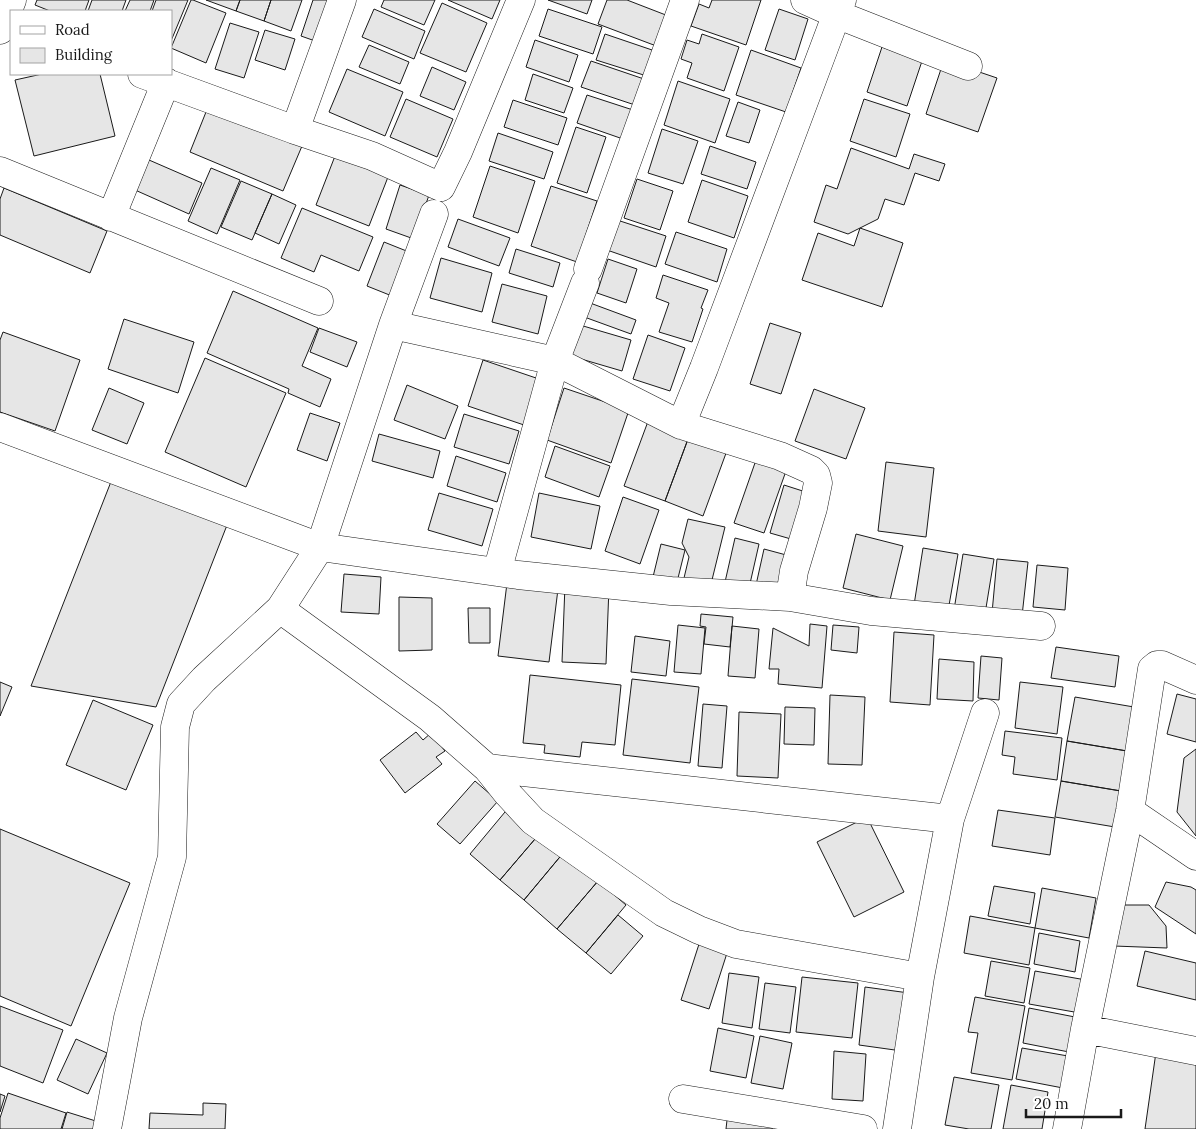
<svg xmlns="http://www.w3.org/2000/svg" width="1196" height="1129" font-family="Lora,serif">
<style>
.building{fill:#e6e6e6;stroke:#1a1a1a}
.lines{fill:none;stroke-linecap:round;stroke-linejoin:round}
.street-casing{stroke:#1a1a1a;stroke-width:29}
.street{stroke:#fff;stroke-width:28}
</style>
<rect width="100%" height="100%" fill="#fff"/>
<path class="building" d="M37 0H89L85 11H50L35 5Z
M92 0H126L122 11H88Z
M130 0H154L150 11H125Z
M156 0H188L171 41V11H152Z
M191 0H193L226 13 206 63 171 48Z
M206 0H240L236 11Z
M240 0H271L264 21 236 11Z
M271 0H302L291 31 264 21Z
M313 0H331L318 42 301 36Z
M384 0H435L424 25 381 7Z
M448 0H500L492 19Z
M548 0H592L587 14Z
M607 0H627L671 17 659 47 598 24Z
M712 0H761L746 45 691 26 699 4 709 8Z
M442 3 487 23 466 72 420 53Z
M374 9 425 31 414 59 362 37Z
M548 9 602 27 593 54 539 36Z
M779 9 808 19 795 60 765 50Z
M230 23 259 32 244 78 215 69Z
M265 30 295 39 285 70 255 60Z
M605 34 658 52 650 77 596 60Z
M702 34 739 47 724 91 687 78 692 63 681 59 687 40 699 44Z
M535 40 578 55 569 82 526 67Z
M369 45 409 62 400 84 359 67Z
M882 47 922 61 907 106 867 92Z
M751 50 801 68 786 112 736 95Z
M944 60 997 78 978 132 926 114Z
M591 61 644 79 635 105 581 87Z
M432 67 466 82 454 110 420 96Z
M347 69 403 92 385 136 329 112Z
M42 74H100L115 136 34 156 15 80Z
M533 74 573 88 564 113 525 100Z
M678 81 730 99 715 143 664 125Z
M587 95 633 110 623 139 577 123Z
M406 99 453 119 437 157 390 137Z
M864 99 910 114 896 157 850 141Z
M513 100 567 118 558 145 504 127Z
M738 102 760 110 749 143 726 136Z
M208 107 302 146 283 191 190 152Z
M576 127 606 137 587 193 557 183Z
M662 129 698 141 683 184 648 173Z
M498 133 553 152 544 179 489 161Z
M710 146 756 162 747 189 701 174Z
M851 148 909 169 914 154 945 164 939 181 915 173 904 205 885 199 878 219 848 234 814 222 826 185 837 189Z
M335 156 388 177 369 226 316 205Z
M149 160 202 183 189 214 135 190Z
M490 166 535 181 518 233 473 217Z
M211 168 240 180 217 234 188 221Z
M637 179 673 191 660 230 624 218Z
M702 180 748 196 734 238 688 222Z
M241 181 272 194 252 240 221 227Z
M400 185 429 195 414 239 386 229Z
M551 186 597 201 577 262 531 246Z
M4 188 107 231 90 273 0 235V199Z
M272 194 296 205 279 244 255 233Z
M302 208 373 237 359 271 321 255 314 272 281 258Z
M458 219 510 238 499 266 448 247Z
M614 219 666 236 656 267 604 249Z
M860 228 903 243 882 307 802 280 818 233 854 246Z
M676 232 727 249 717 282 665 264Z
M384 242 409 252 392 296 367 286Z
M516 249 560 263 553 287 509 273Z
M441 258 492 273 482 312 430 298Z
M608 259 637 269 626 303 597 293Z
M663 275 708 290 701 308 703 309 692 342 659 332 669 303 656 298Z
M502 284 547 296 538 334 492 322Z
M233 291 318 328 302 366 331 379 320 407 288 393 289 389 207 353Z
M582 300 636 320 631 334 576 314Z
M124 319 194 342 178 393 108 369Z
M573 323 631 340 622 371 564 354Z
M770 323 801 333 781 394 750 384Z
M319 328 357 342 347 367 310 352Z
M3 332 80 360 55 431 0 412V340Z
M648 335 685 348 670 391 633 379Z
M205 358 286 393 246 487 165 452Z
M483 360 539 379 524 425 468 406Z
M407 385 458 406 445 439 394 420Z
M109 388 144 403 127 444 92 430Z
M564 388 629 410 611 463 547 440Z
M814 389 865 408 846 459 795 441Z
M310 413 340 423 327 461 297 450Z
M464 414 519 431 509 464 454 447Z
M650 416 691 431 665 501 624 486Z
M691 431 729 445 703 516 665 501Z
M379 434 440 451 433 478 372 461Z
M555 446 610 466 599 497 545 477Z
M456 456 506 473 497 502 447 486Z
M756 460 786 471 764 533 734 523Z
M886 462 934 468 926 537 878 531Z
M114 474 229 520 156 707 31 686Z
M784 485 812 494 798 541 770 533Z
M439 493 493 509 482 546 428 530Z
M539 493 600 506 591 549 531 537Z
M623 497 659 510 640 564 605 551Z
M688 519 725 527 711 584 684 578 689 557 682 543Z
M856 534 903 546 890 600 843 588Z
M735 538 759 544 749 588 725 582Z
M661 544 685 550 676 586 652 581Z
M923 548 958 554 948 611 914 605Z
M764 549 790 556 782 591 756 585Z
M963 554 994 559 985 614 954 610Z
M997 559 1028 562 1022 616 992 613Z
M1037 565 1068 568 1065 610 1033 607Z
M344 574 381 577 379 614 341 612Z
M507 583 558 589 549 662 498 656Z
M565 585 609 587 606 664 562 662Z
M399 597 432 598V650L399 651Z
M468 608H490V643H469Z
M701 614 733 617 730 647 704 644 706 627 700 626Z
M810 624 827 626 822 688 778 684 779 669H769L773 628 809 646Z
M678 625 705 628 701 674 674 672Z
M833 625 859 627 857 653 831 650Z
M732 626 759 629 755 678 728 676Z
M894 632 934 635 930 705 890 702Z
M635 636 670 641 666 676 631 672Z
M1056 647 1119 656 1115 687 1051 678Z
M981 656 1002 658 999 700 978 698Z
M939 659 974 662 973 701 937 699Z
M530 675 621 685 615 745 582 742 580 757 544 753 545 745 523 743Z
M632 679 699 687 690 763 623 755Z
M0 682 12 687 0 716Z
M1020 682 1063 687 1057 734 1015 728Z
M1177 694 1196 699V742L1167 734Z
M830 695 865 697 862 765 828 764Z
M1075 697 1134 707 1127 751 1067 741Z
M93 700 153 725 126 790 66 765Z
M703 704 727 706 722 768 698 766Z
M785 707 815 708 814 745 784 744Z
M739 712 781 714 778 778 737 776Z
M1005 731 1062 738 1057 780 1013 774 1015 757 1002 755Z
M416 732 423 740 431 733 445 751 436 757 442 764 405 793 380 760Z
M1067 741 1127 751 1121 791 1061 781Z
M1196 749V836L1177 812 1184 758Z
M475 781 498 801 460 844 437 824Z
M1061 781 1121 791 1115 827 1055 817Z
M510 806 541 832 500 880 470 854Z
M998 810 1055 818 1050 855 992 846Z
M867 817 904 892 854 917 817 842Z
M0 829 130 883 71 1026 0 996Z
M541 832 564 852 524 900 500 880Z
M564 852 598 881 557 929 524 900Z
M598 881 626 905 586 953 557 929Z
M1166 882 1191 887 1196 890V934L1155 907Z
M994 886 1035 893 1030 924 988 916Z
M1042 888 1096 898 1089 938 1035 928Z
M1116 905H1149L1166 926 1167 948 1114 946Z
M618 915 643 936 611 974 586 953Z
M970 916 1035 928 1029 965 964 953Z
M1039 933 1080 941 1075 972 1034 964Z
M700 941 728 950 709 1009 681 1000Z
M1145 951 1196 963V1000L1137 986Z
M991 961 1030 968 1024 1003 985 996Z
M1035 971 1086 980 1080 1013 1029 1004Z
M729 973 759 977 752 1028 722 1023Z
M802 977 858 983 852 1038 796 1032Z
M765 983 796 987 790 1033 759 1029Z
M865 987 909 993 902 1051 859 1045Z
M975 997 1025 1006 1012 1080 971 1073 978 1033 968 1032Z
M0 1006 63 1030 43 1083 0 1066Z
M1029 1008 1075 1017 1069 1052 1023 1043Z
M718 1028 754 1036 746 1078 710 1071Z
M760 1036 792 1043 783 1089 751 1083Z
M76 1039 107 1053 88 1094 57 1080Z
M1022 1048 1068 1056 1063 1088 1016 1079Z
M834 1051 866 1054 863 1101 832 1099Z
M1156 1052 1196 1058V1129H1145Z
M954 1077 999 1085 991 1129H969L945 1125Z
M1011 1085 1048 1092 1042 1129H1003Z
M8 1093 66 1113 61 1129H0V1118Z
M0 1094 5 1096 0 1112Z
M203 1103 226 1104 225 1129H149L150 1113 203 1115Z
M67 1112 99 1122 97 1129H62Z
M727 1120 773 1127 772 1129H726Z"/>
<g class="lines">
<defs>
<path id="street" d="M805 0 836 14 968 66
M0 30 12 0
M142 74 295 130 372 156 441 187 458 152 521 0
M295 130 342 0
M0 171 319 301
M434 214 393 325 320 547 497 572
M111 217 166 82
M588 269 685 0
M585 283 555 361 497 572 518 575 671 591 790 597
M393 325 555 361 681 425 704 368 842 0
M681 425 780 456 811 470 816 475 818 483 813 508 794 571 790 597 871 611 1041 626
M0 427 320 547 280 609 204 679 181 704 175 727 172 857 128 1018 107 1129
M280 609 430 718 487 768 507 793 533 821 664 913 699 930 736 944 920 977
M487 768 950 819
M1130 811 1196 856
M1085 1029 1196 1051
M683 1099 863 1129
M897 1129 920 977 950 819 985 713
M1067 1129 1085 1029 1130 811 1152 669 1157 665H1162L1196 680"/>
</defs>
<use href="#street" class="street-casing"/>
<use href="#street" class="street"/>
</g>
<rect x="10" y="10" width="162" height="65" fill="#ffffff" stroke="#a3a3a3"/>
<rect x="20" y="26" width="25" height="8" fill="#ffffff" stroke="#a3a3a3"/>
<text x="55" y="35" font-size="15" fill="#1a1a1a">Road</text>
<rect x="20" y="48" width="25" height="15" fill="#e6e6e6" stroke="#a3a3a3"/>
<text x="55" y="60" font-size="15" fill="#1a1a1a">Building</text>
<path d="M1026 1109v8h95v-8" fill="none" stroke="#1a1a1a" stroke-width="2.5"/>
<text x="1034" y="1109" font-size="15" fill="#1a1a1a" stroke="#ffffff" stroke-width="4" paint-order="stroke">20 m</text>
</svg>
